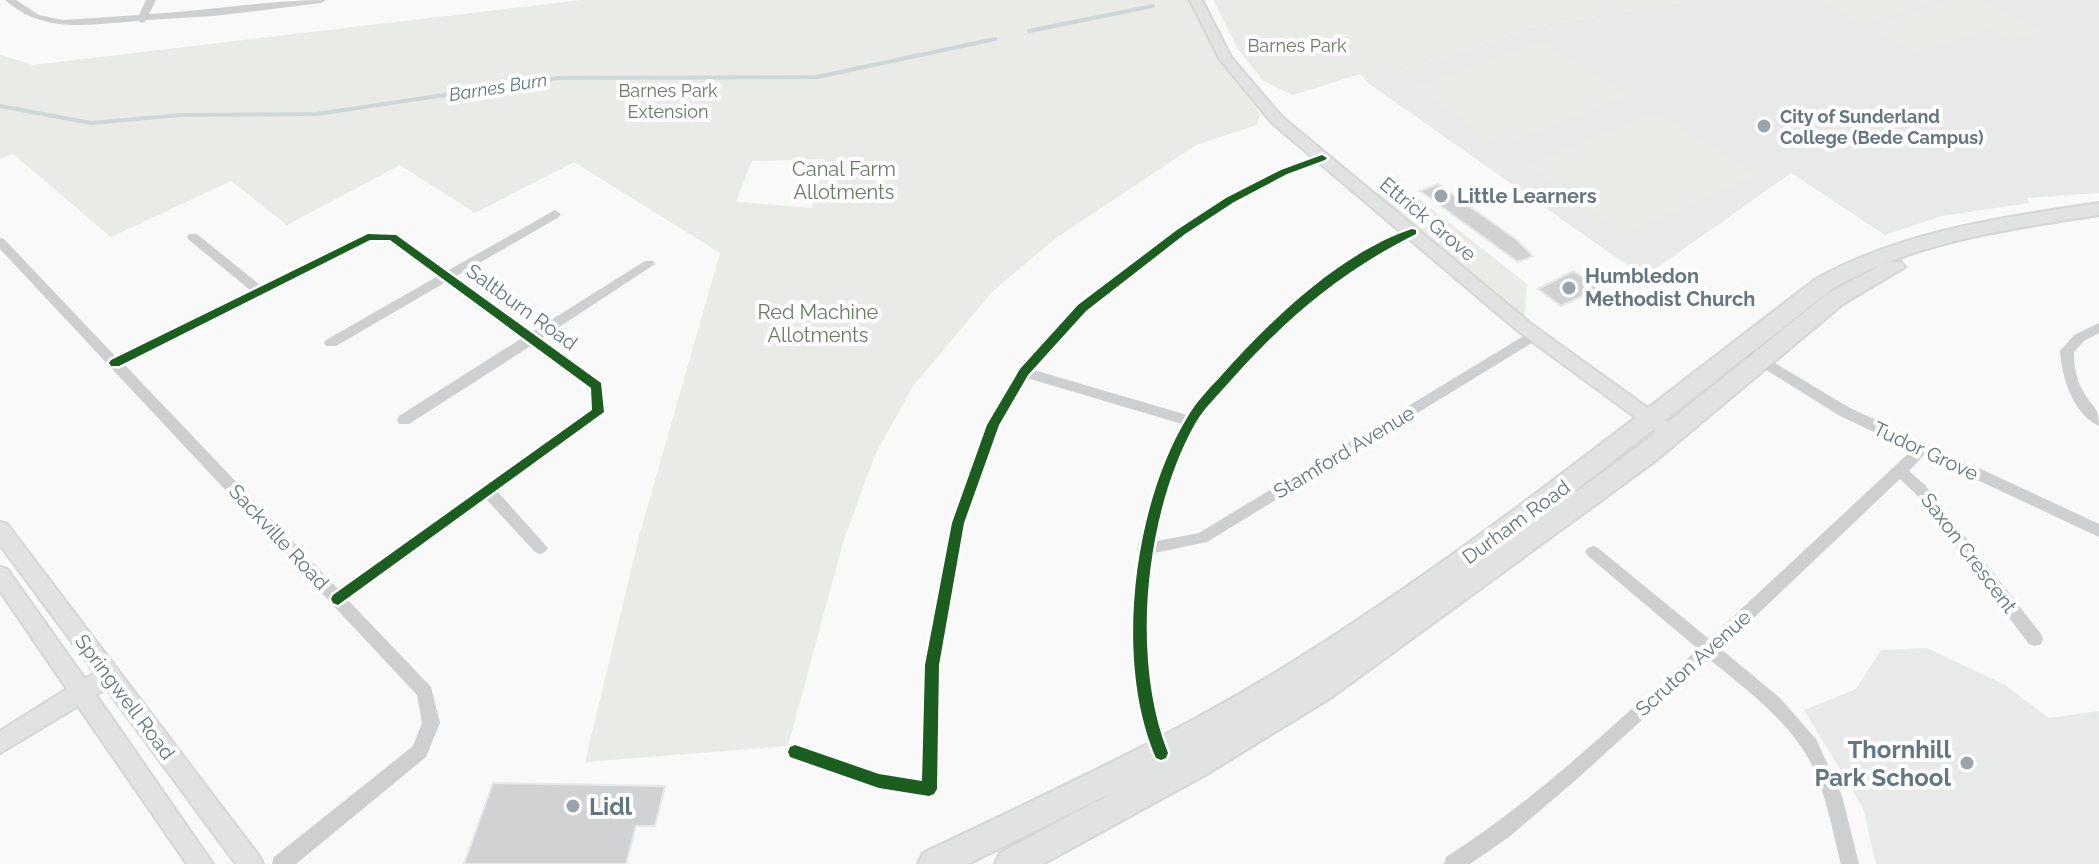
<svg xmlns="http://www.w3.org/2000/svg" width="2099" height="864" font-family="Raleway,sans-serif">
<style>
.built{fill:#e8e9e9}
.green{fill:#e8ebe6;fill-rule:evenodd}
.lines{fill:none;stroke-linecap:round;stroke-linejoin:round}
.stream{stroke:#ced6d9;stroke-width:4}
.building{fill:#d0d2d3;stroke:#e8e8e8;stroke-width:2}
.secondary-casing{stroke:#d5d6d7;stroke-width:4}
.highway-casing{stroke:#d5d6d6;stroke-width:4}
.street{fill:#cecfd0;fill-rule:evenodd}
.secondary{fill:#e1e2e2;fill-rule:evenodd}
.highway{fill:#e1e2e2;fill-rule:evenodd}
.cycleway-casing{stroke:#fff;stroke-width:5}
.cycleway{fill:#1b5e20;fill-rule:evenodd}
.poi-dot{fill:#99a4ac;stroke:#fff;stroke-width:3}
.labels{text-anchor:middle;dominant-baseline:central;stroke-width:8;stroke-linejoin:round;paint-order:stroke}
.far-park-label{font-size:18px;fill:#687a64;stroke:#fff}
.far-water-label{font-size:18px;font-style:italic;fill:#60757c;stroke:#fff}
.far-poi-label{font-size:18px;font-weight:bold;fill:#657683;stroke:#fff;text-anchor:start}
.park-label{font-size:20px;fill:#687a64;stroke:#fff}
.poi-label{font-size:20px;font-weight:bold;fill:#657683;stroke:#fff;text-anchor:start}
.street-label{font-size:20px;fill:#657683;stroke:#fff}
.near-poi-label{font-size:24px;font-weight:bold;fill:#657683;stroke:#fff;text-anchor:end}
</style>
<rect width="100%" height="100%" fill="#f9f9f9"/>
<path class="built" d="M1691 0H2099V193L2027 198 2029 203 1942 216 1885 235 1791 173 1644 277 1368 83 1531 27Z
M1927 648 2005 685 2049 718 2099 711V864H1876L1863 808 1804 710 1856 689 1881 650Z"/>
<path class="green" d="M581 0H1189L1260 115 1257 125 1196 145 1056 238 992 292 913 386 875 455 844 539 788 746 585 762 640 533 720 253 574 162 475 213 400 165 287 225 231 181 111 237 13 154 0 159V55L33 65ZM824 159 812 208 736 202 752 161Z
M1213 0H1691L1531 27 1368 83 1360 74 1293 95 1263 81 1237 48Z
M1819 0H1943L1864 25Z
M1952 0H1983L2041 30 2011 40 1990 29 1914 53 1867 27Z
M1542 41 1629 96 1500 147 1416 87Z
M1656 112 1757 175 1624 234 1527 165Z
M1364 192 1417 197 1527 284 1524 327Z"/>
<g class="lines">
<path class="stream" d="M1029 31 1153 6
M0 106 91 123 181 115 317 114 558 78 817 77 995 39"/>
</g>
<path class="building" d="M1438 184 1517 240 1533 256 1518 262 1420 191Z
M1573 271 1600 288 1561 306 1538 289Z
M493 783 665 786 655 826H636L626 864H464Z"/>
<g class="lines">
<defs>
<path id="secondary" d="M1190 0H1202L1231 57 1281 116 1530 323 1677 429 1680 434 1677 439H1665L1518 331 1271 122 1219 58Z
M0 522 7 524 259 856 263 864H236L106 688 96 695 213 864H187L78 706 0 753V731L67 689 0 591V567L7 569 85 679 95 673 0 545Z"/>
<path id="highway" d="M2099 203V215C2005 230 1915 241 1832 289L1533 524 1636 448 1827 294 1887 262H1901L1905 267 1843 304 1654 462 1332 697 1207 774 1043 864H995L1000 853 1118 790 968 864H918L923 853C1050 792 1179 734 1299 658 1480 544 1646 408 1816 279 1904 230 2001 218 2099 203Z"/>
</defs>
<use href="#secondary" class="secondary-casing"/>
<use href="#highway" class="highway-casing"/>
<path class="street" d="M5 0H16L39 15 63 20 139 15 146 0H156L149 14C208 11 268 0 326 0L321 3 214 16 147 20 142 23 138 21C90 24 45 35 5 0Z
M1322 155 1328 158 1326 160 1288 174 1234 203 1185 235 1086 311 1034 370 1187 415C1198 400 1211 386 1223 372 1270 320 1324 270 1387 239 1397 235 1406 228 1416 229V235C1343 270 1284 321 1230 382 1218 396 1204 409 1196 425 1176 461 1164 501 1157 541L1199 533 1530 332H1540L1541 335 1540 338 1207 542 1154 553C1145 620 1144 689 1170 753L1167 759 1161 761 1155 759 1152 753C1127 689 1129 620 1139 553L1137 549 1161 471 1182 424 1027 378 1000 425 965 523 940 665 938 789 935 795 929 797 879 789 789 758 786 752 789 746 795 744 879 773 920 779 924 665 951 523 986 425 1019 369 1078 305 1177 229 1226 197 1280 170Z
M555 210 561 214 559 217 455 277 532 332 645 261H653L655 264 541 339 602 383 605 412 498 492 548 548 545 552 540 554 535 552 487 500 348 600 431 687 440 723 426 757 296 864H272L274 857 413 746 422 723 417 695 0 249V238L4 239 116 357 250 290 189 240 187 237 189 234H197L260 285 368 233 396 234 447 271ZM370 241H389L438 276 326 340 324 343 326 346H336L446 282 522 338 399 416 397 420 399 424H409L532 345 590 388 591 410 339 590 124 364Z
M2099 323V333L2084 341 2074 352C2074 366 2076 379 2083 391 2092 408 2099 405 2099 426 2073 414 2062 378 2060 351L2074 335Z
M1741 343 1850 408 2099 524V537L1924 455 1909 471 1925 485 2041 634 2043 639 2041 644 2035 646 2029 644 1915 493 1900 479 1721 649 1780 698 1816 739 1842 796 1859 864H1841C1831 826 1825 784 1804 751 1781 715 1742 686 1709 659L1577 779 1509 837 1470 864H1444L1446 857C1538 799 1617 721 1698 649L1588 556 1585 552 1588 548 1593 546 1598 548 1709 639 1912 450 1840 416 1736 351 1734 348Z"/>
<use href="#secondary" class="secondary"/>
<use href="#highway" class="highway"/>
<defs>
<path id="cycleway" d="M1322 155 1327 158 1325 160 1287 174 1234 202 1185 234 1086 311 1028 375 999 425 964 523 939 665 937 789 934 794 929 796 879 788 790 757 788 752 790 747 795 745 879 774 922 781 925 665 952 523 987 425 1020 369 1078 305 1177 230 1226 198 1281 170Z
M1412 229 1416 230V234C1343 270 1284 320 1231 380 1219 394 1205 407 1196 422 1145 511 1130 658 1168 753L1166 758 1161 760 1156 758C1114 662 1133 507 1187 418 1196 402 1209 389 1221 376 1271 320 1340 253 1412 229Z
M368 234 396 235 601 383 604 412 338 605 333 603 331 599 333 595 592 410 591 388 390 240H370L119 366H111L109 363 111 360Z"/>
</defs>
<use href="#cycleway" class="cycleway-casing"/>
<use href="#cycleway" class="cycleway"/>
</g>
<g class="poi-dot">
<circle cx="1764" cy="126" r="8"/>
<circle cx="1441" cy="196" r="8"/>
<circle cx="1569" cy="288" r="8"/>
<circle cx="1967" cy="763" r="8"/>
<circle cx="573" cy="806" r="8"/>
</g>
<g class="labels">
<g class="far-park-label">
<text x="1297" y="45">Barnes Park</text>
<text x="668" y="90">Barnes Park<tspan x="668" dy="21">Extension</tspan></text>
</g>
<g class="far-water-label">
<text transform="translate(498 87) rotate(-9)">Barnes Burn</text>
</g>
<g class="far-poi-label">
<text x="1780" y="116">City of Sunderland<tspan x="1780" dy="21">College (Bede Campus)</tspan></text>
</g>
<g class="park-label">
<text x="844" y="169">Canal Farm<tspan x="844" dy="23">Allotments</tspan></text>
<text x="818" y="312">Red Machine<tspan x="818" dy="23">Allotments</tspan></text>
</g>
<g class="poi-label">
<text x="1457" y="196">Little Learners</text>
<text x="1585" y="276">Humbledon<tspan x="1585" dy="23">Methodist Church</tspan></text>
</g>
<g class="street-label">
<text transform="translate(1428 219) rotate(40)">Ettrick Grove</text>
<text transform="translate(522 307) rotate(36)">Saltburn Road</text>
<text transform="translate(1926 451) rotate(25)">Tudor Grove</text>
<text transform="translate(1344 452) rotate(-31)">Stamford Avenue</text>
<text transform="translate(1516 522) rotate(-36)">Durham Road</text>
<text transform="translate(279 537) rotate(47)">Sackville Road</text>
<text transform="translate(1969 553) rotate(53)">Saxon Crescent</text>
<text transform="translate(1693 663) rotate(-42)">Scruton Avenue</text>
<text transform="translate(125 697) rotate(53)">Springwell Road</text>
</g>
<g class="near-poi-label">
<text x="1951" y="749">Thornhill<tspan x="1951" dy="28">Park School</tspan></text>
<text x="589" y="806" text-anchor="start">Lidl</text>
</g>
</g>
</svg>
